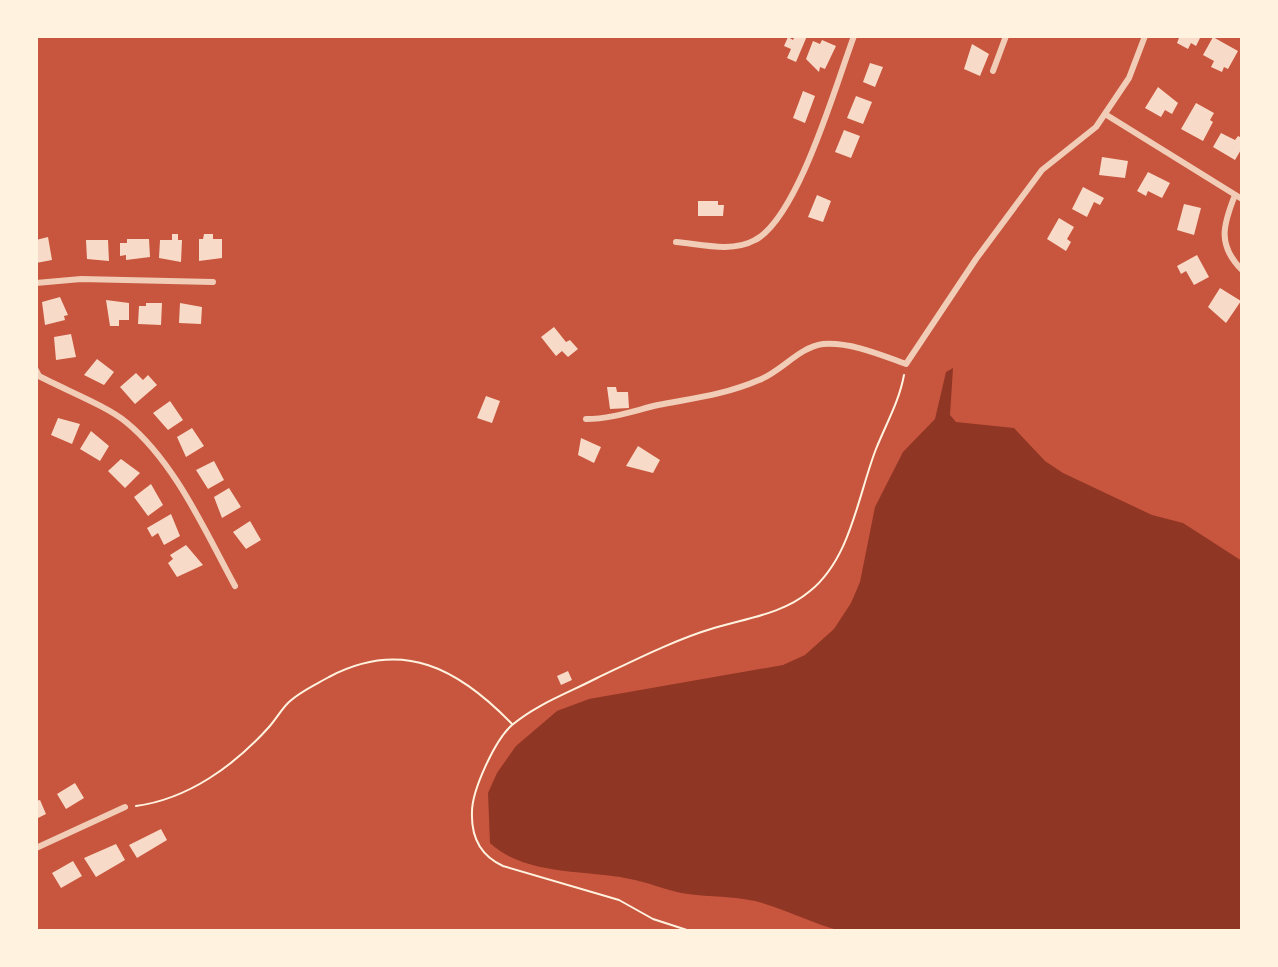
<svg xmlns="http://www.w3.org/2000/svg" width="1278" height="967" font-family="Montserrat,sans-serif">
<style>
.water{fill:#8f3625}
.building{fill:#f7dbc8}
.lines{fill:none;stroke-linecap:round;stroke-linejoin:round}
.path{stroke:#fff3e0;stroke-width:2}
.minor{stroke:#f1ccb7;stroke-width:6}
</style>
<rect width="100%" height="100%" fill="#c8553d"/>
<path class="water" d="M953 368 950 415 956 422 1014 428 1045 461 1063 473 1152 515 1183 523 1242 561V931H841C811 923 785 909 755 901 732 896 711 897 688 894 671 892 653 884 635 880 590 869 526 877 490 843L488 793 497 773 516 746 557 711 589 699 783 665 805 655 834 629 851 603 860 582 875 507 903 452 935 419 946 372Z"/>
<path class="building" d="M795 36H807L796 62 787 58 791 49 784 46 788 37 793 40Z
M1176 36H1201L1196 46 1191 43 1188 49 1177 43 1179 38Z
M1213 37 1238 51 1228 69 1224 67 1222 72 1211 67 1214 61 1203 55Z
M822 40 836 46 825 69 820 67 819 72 806 59 813 41 820 44Z
M972 44 989 54 980 76 964 69Z
M870 63 883 67 875 87 863 82Z
M1158 87 1178 103 1172 114 1165 110 1161 117 1145 108Z
M803 91 815 96 805 123 793 118Z
M856 96 872 102 863 124 847 118Z
M1196 103 1214 113 1210 120 1213 122 1203 141 1181 129Z
M844 130 860 136 851 158 835 152Z
M1221 133 1235 140 1238 136 1242 138V148L1235 160 1213 147Z
M1102 157 1128 161 1125 178 1099 175Z
M1148 172 1170 183 1162 198 1148 191 1146 196 1137 191Z
M1083 187 1104 198 1100 205 1094 202 1087 217 1072 209Z
M817 195 831 201 823 222 808 217Z
M698 201H718V205H724L723 216H698Z
M1184 204 1201 208 1194 235 1177 230Z
M1059 218 1074 227 1067 239 1071 242 1066 251 1047 239Z
M172 234H178V240H182L181 262 159 258 160 240H172Z
M204 234H213V239H222V258L199 261V239H203Z
M48 237 52 260 36 263V240Z
M127 239H149L150 257 126 260V255L120 256V243H127Z
M86 240H108L109 261 87 259Z
M1197 255 1209 277 1194 285 1186 271 1181 274 1177 266Z
M1220 288 1241 301 1226 323 1208 307Z
M60 297 68 315 64 316 65 320 45 325 42 302Z
M106 300 129 303V320H119V326H110Z
M146 303H162L161 325 138 324 139 306H146Z
M180 303 202 307 201 324 179 323Z
M554 327 566 342 570 340 578 349 568 357 562 351 556 356 541 337Z
M71 334 76 357 56 360 54 337Z
M97 359 114 372 104 385 84 375Z
M136 373 143 380 148 375 157 385 135 404 120 387Z
M607 387H616L617 392H628L629 408 610 409Z
M486 396 500 401 492 423 477 418Z
M170 401 183 420 168 430 153 413Z
M58 418 80 424 72 444 51 435Z
M192 428 204 446 186 457 177 437Z
M91 431 109 446 100 461 80 449Z
M581 438 601 447 594 463 578 455Z
M638 446 660 460 653 473 626 466Z
M121 459 140 473 125 488 108 471Z
M214 461 224 480 208 489 196 470Z
M151 484 163 505 148 516 134 497Z
M229 488 241 507 222 518 214 497Z
M171 514 180 536 164 545 158 533 152 537 147 528Z
M250 521 261 540 246 549 233 532Z
M186 545 203 565 177 577 168 563 173 559 170 555Z
M568 671 572 680 561 685 557 676Z
M75 783 84 798 66 809 57 794Z
M40 800 46 814 36 819V801Z
M161 829 167 840 137 858 129 845Z
M116 844 125 860 96 877 84 858Z
M73 861 82 876 61 888 52 873Z"/>
<g class="lines">
<path class="path" d="M136 806C188 799 234 766 269 727 276 719 281 710 288 703 299 692 315 685 329 677 403 638 459 669 512 724
M690 931 653 919 619 900 503 866C481 856 471 837 472 812 472 790 495 740 512 725 537 704 568 693 597 678 635 660 674 640 714 628 747 618 783 614 810 591 851 558 858 495 876 449 886 424 899 402 904 375"/>
<path class="minor" d="M993 71 1006 36
M1105 114 1242 199
M1235 195C1223 225 1217 245 1242 270
M676 242C700 244 732 253 755 240 798 218 836 84 854 36
M36 283 81 279 213 282
M36 370 39 376C63 389 107 406 126 422 175 462 205 531 235 586
M586 419C611 419 633 411 658 405 694 398 724 395 759 380 781 372 799 347 823 344 851 342 881 355 906 364L976 259 1042 170 1096 127 1129 78 1145 36
M36 848 125 807"/>
</g>
<rect width="1278" height="967" fill="none" stroke="#fff3e0" stroke-width="76"/>
</svg>
